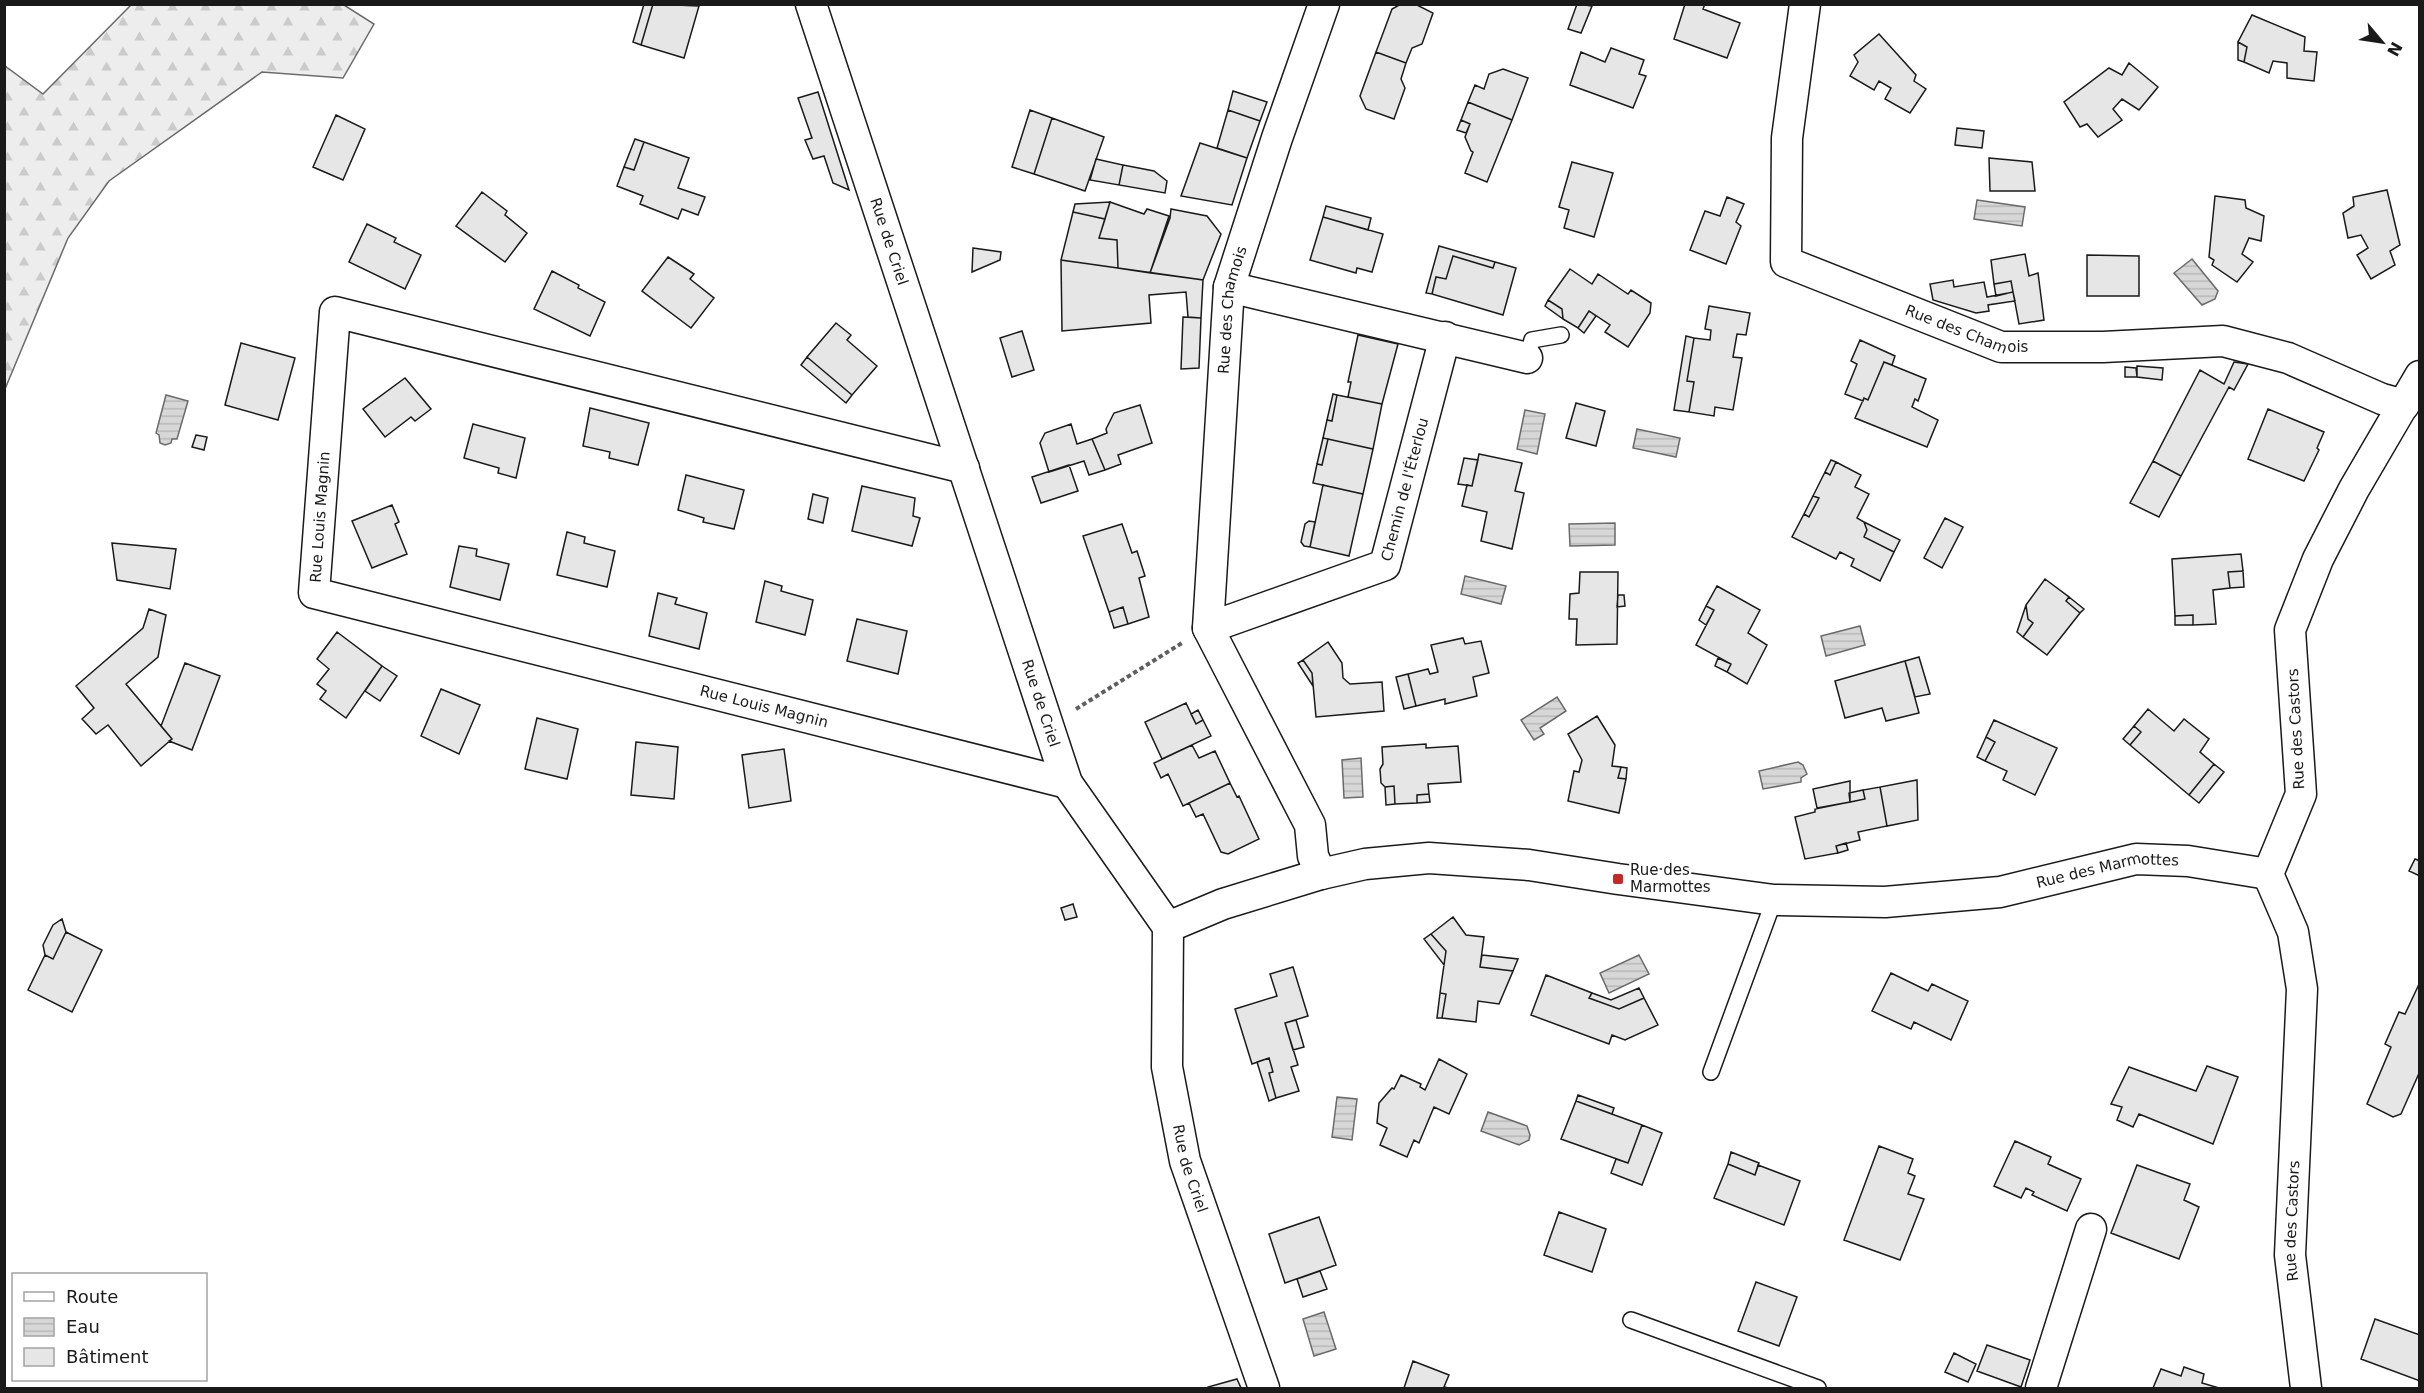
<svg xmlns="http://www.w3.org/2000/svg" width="2424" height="1393" font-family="'DejaVu Sans',sans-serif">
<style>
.forest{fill:url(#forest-firs);stroke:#6a6a6a;stroke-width:1.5}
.water{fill:url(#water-rules);stroke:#6a6a6a;stroke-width:1.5}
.building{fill:#e6e6e6;stroke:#1a1a1a;stroke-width:1.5}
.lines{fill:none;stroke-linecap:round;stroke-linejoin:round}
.service-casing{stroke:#1a1a1a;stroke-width:18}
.minor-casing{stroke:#1a1a1a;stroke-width:33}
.path{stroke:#5f5f5f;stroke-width:4;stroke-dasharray:4.5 3;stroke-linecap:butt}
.service{stroke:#fff;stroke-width:15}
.minor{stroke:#fff;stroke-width:30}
.poi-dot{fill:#c62828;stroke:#fff;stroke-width:2}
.labels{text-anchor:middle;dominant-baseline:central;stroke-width:4.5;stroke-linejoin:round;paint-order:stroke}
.street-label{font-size:15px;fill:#1a1a1a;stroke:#fff}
.poi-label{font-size:15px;fill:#1a1a1a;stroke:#fff;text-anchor:start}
</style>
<defs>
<pattern id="forest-firs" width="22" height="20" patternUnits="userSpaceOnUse" patternTransform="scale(1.5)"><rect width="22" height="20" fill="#ededed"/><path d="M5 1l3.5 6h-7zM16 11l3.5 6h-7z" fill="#cbcbcb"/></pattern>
<pattern id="water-rules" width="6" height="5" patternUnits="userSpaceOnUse" patternTransform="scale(1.5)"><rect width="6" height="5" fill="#d7d7d7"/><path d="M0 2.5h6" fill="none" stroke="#b8b8b8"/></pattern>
</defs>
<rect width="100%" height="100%" fill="#fff"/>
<path class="forest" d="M131 5H344L374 24 343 78 262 72 109 181 68 238 5 389V66L43 94Z"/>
<path class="water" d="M1977 200 2025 207 2022 226 1974 219Z
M2192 259 2218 291 2215 299 2202 305 2174 273Z
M166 395 188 401 177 439H172L171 443 165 445 160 443 159 435 156 433Z
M1525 410 1545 414 1537 454 1517 449Z
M1637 429 1680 438 1676 457 1633 448Z
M1615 523V545L1570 546 1569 524Z
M1465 576 1506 586 1501 604 1461 594Z
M1860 626 1865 645 1826 656 1821 636Z
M1557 697 1566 711 1540 728 1544 734 1534 740 1521 720Z
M1361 758 1363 797 1344 798 1342 760Z
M1798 762 1803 765 1807 774 1801 778V782L1763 789 1759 771Z
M1639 955 1649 974 1609 993 1600 973Z
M1337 1097 1357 1099 1352 1140 1332 1137Z
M1488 1112 1527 1126 1530 1135 1529 1140 1519 1145 1481 1131Z
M1324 1312 1336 1349 1314 1356 1303 1319Z"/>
<path class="building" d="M644 4H653L641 45 633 42Z
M653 4 699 6 684 58 641 45Z
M1401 4H1415L1433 13 1422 44 1412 48 1406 63 1376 52 1392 9Z
M1577 4 1592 6 1581 33 1568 29Z
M1685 4H1705L1703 9 1740 23 1727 58 1674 39Z
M2252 15 2305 37 2304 51 2317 52 2314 81 2287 78V63L2273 61 2269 73 2244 62 2247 47 2238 42Z
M1879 34 1916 75 1914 81 1926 89 1910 113 1885 99 1891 88 1879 81 1874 90 1850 76 1858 62 1854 55Z
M2238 42 2247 47 2244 62 2238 60Z
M1611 48 1644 60 1639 74 1646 76 1633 108 1570 85 1581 52 1605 62Z
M1376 52 1406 63 1401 79 1405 88 1394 119 1366 109 1360 96Z
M2129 63 2158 87 2139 110 2122 99 2113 109 2122 120 2098 137 2087 124 2080 127 2064 102 2109 68 2122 75Z
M1503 69 1528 78 1512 120 1468 102 1475 85 1484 89 1489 74Z
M1233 91 1267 102 1260 121 1228 110Z
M818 92 849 190 833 183 824 156 813 159 805 140 812 138 798 98Z
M1468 102 1512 120 1487 182 1465 173 1473 152 1471 151 1465 137 1470 124 1461 120Z
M1030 110 1052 118 1034 174 1012 167Z
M1228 110 1260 121 1247 158 1217 148Z
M336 115 365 129 343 180 313 167Z
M1052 118 1104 137 1085 191 1034 174Z
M1461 120 1470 124 1466 133 1457 130Z
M1957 128 1984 131 1982 148 1955 145Z
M635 139 644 142 634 170 624 167Z
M644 142 689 158 678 188 705 197 698 215 682 209 678 219 640 204 643 196 617 186 624 167 634 170Z
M1200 143 1247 158 1232 205 1181 196Z
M1989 158 2032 162 2035 191H1990Z
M1096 159 1123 165 1119 185 1090 180Z
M1572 162 1613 173 1594 237 1564 228 1569 210 1559 207Z
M1123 165 1154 171 1167 181 1165 193 1119 185Z
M2387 190 2400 245 2390 251 2395 265 2371 279 2357 255 2368 248 2361 235 2348 238 2343 213 2354 206 2353 197Z
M482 192 507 211 505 215 527 233 505 262 456 226Z
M2215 196 2245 200 2246 208 2264 216 2261 241 2249 238 2242 254 2253 262 2237 282 2212 265 2214 260 2209 257Z
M1727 197 1744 204 1736 222 1741 226 1726 264 1690 250 1705 211 1720 216Z
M1110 202 1144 214 1147 209 1169 216 1150 273 1118 268 1117 240 1099 238Z
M1110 202 1105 219 1073 212 1075 204Z
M1326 206 1371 218 1368 230 1323 217Z
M1171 209 1207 216 1221 234 1203 280 1150 273 1170 218Z
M1073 212 1105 219 1099 238 1117 240 1118 268 1061 260Z
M1323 217 1383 234 1372 272 1357 268 1356 273 1310 260Z
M367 224 396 238 394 242 421 255 405 289 349 262Z
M1439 246 1495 262 1493 268 1453 256 1446 279 1436 277 1432 294 1426 293Z
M973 248 1001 252 1000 260 972 272Z
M2025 254 2029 276 2038 273 2044 320 2019 324 2011 281 1994 284 1991 260Z
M2087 255 2139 256V296H2087Z
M1453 256 1493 268 1495 262 1516 268 1503 315 1432 294 1436 277 1446 279Z
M668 257 694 274 690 279 714 298 691 328 642 291Z
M1061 260 1203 280 1201 318 1188 317 1186 292 1149 295 1151 323 1062 331Z
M1570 269 1592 284 1598 274 1628 294 1631 290 1651 303 1650 313 1628 347 1605 332 1610 325 1589 311 1578 328 1563 319 1562 309 1548 300Z
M552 271 579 285 578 288 605 302 590 336 534 309Z
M1953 280 1954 287 1984 282 1987 297 2013 292 2015 301 1988 305 1989 311 1976 313 1933 300 1930 284Z
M2011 281 2013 292 1996 296 1994 284Z
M1548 300 1562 309 1563 319 1545 306Z
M1709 306 1750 313 1746 335 1737 334 1733 357 1742 358 1733 410 1715 407 1714 416 1689 412 1694 382 1687 381 1694 338 1710 340 1711 330 1705 329Z
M1589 311 1596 316 1584 333 1578 328Z
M1183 317 1201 318 1199 368 1181 369Z
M836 323 851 335 847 340 877 366 852 395 807 357Z
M1022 331 1034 370 1012 377 1000 338Z
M1358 335 1398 344 1382 404 1348 397 1351 382H1348Z
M1686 336 1694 338 1687 381 1694 382 1689 412 1674 410Z
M1860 340 1895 356 1892 365 1884 362 1868 400 1864 398 1863 401 1845 394 1857 364 1851 361Z
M241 343 295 358 278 420 225 405Z
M807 357 852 395 846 403 801 365Z
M1884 362 1926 379 1918 401 1915 399 1912 407 1938 420 1927 447 1855 418 1864 398 1868 400Z
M2234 362 2248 364 2234 390 2229 387 2181 476 2153 461 2200 370 2224 384Z
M2137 366 2163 368 2162 380 2137 377Z
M2125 367 2136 368 2137 377H2125Z
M405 378 431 409 415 421 411 417 385 437 363 409Z
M1333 394 1337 395 1332 421 1327 420Z
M1337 395 1382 404 1373 449 1323 438 1327 420 1332 421Z
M1576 403 1605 411 1596 446 1566 438Z
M1140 405 1152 443 1118 455 1121 464 1105 470 1092 439 1107 433 1106 429 1114 413Z
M590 408 649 423 638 465 609 458 610 452 583 446Z
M2268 409 2324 432 2317 448 2319 450 2304 481 2248 459Z
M473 424 525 438 516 478 498 473 499 468 464 458Z
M1071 424 1077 444 1092 439 1105 470 1089 475 1084 461 1049 472 1040 443 1045 433Z
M196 435 207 437 204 450 192 447Z
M1323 438 1328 439 1322 465 1317 464Z
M1328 439 1373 449 1363 494 1313 483 1317 464 1322 465Z
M1479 454 1522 463 1515 491 1524 493 1512 549 1481 541 1487 512 1462 506 1467 485 1472 486Z
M1464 458 1478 460 1472 486 1458 484Z
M1831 460 1836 462 1830 475 1825 472Z
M2153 461 2181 476 2159 517 2130 503Z
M1836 462 1861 475 1855 487 1869 494 1857 518 1864 522 1867 530 1864 537 1894 552 1880 581 1851 566 1854 559 1840 552 1836 559 1792 537 1804 514 1809 517 1819 498 1813 496 1825 472 1830 475Z
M1069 465 1078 491 1041 503 1032 477Z
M686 475 744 490 734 529 703 522 704 518 678 510Z
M1323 485 1363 494 1349 556 1310 547Z
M862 486 915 498 913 516 920 518 912 546 852 531Z
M813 494 828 498 823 523 808 519Z
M1813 496 1819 498 1809 517 1804 514Z
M392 505 399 522 395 524 407 554 372 568 352 521Z
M1945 518 1963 527 1942 568 1924 558Z
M1309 521 1315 522 1310 547 1304 546 1301 542 1305 524Z
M1864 522 1900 540 1894 552 1864 537 1867 530Z
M1122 524 1132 553 1137 551 1145 576 1139 578 1149 617 1128 624 1123 607 1109 612 1083 536Z
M567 532 585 537 584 543 615 551 607 587 557 575Z
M112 543 176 549 170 589 117 580Z
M459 546 477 549 476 556 509 564 500 600 450 587Z
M2241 554 2243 571 2228 572 2230 588 2213 590 2216 624 2193 625V615L2175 616 2172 559Z
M2243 571 2244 587 2230 588 2228 572Z
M1580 572H1618L1617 644 1576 645 1577 619H1569L1570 594 1579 593Z
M2045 579 2069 597 2066 601 2080 613 2047 655 2023 637 2033 623 2028 619 2026 605Z
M765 581 782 586 781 591 813 600 805 635 756 622Z
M1717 586 1760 610 1748 633 1767 645 1747 684 1727 672 1731 664 1696 645 1714 610 1706 606Z
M658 593 677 598 675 604 707 613 699 649 649 636Z
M1618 595H1624L1625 606 1617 607Z
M2069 597 2084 609 2080 613 2066 601Z
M2026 605 2028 619 2033 623 2023 637 2017 632Z
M1706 606 1714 610 1706 625 1699 620Z
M1123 607 1128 624 1114 628 1109 612Z
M149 609 166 615 158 657 126 684 172 739 141 766 108 725 96 734 84 721 82 719 94 708 76 686 143 628Z
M2193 615V625H2175V616Z
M857 619 907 631 898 674 847 661Z
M337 632 382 666 346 718 320 699 326 691 317 684 329 669 317 659Z
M1463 638 1465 644 1481 641 1489 673 1473 677 1477 696 1445 704V699L1416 706 1408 674 1428 669 1430 674 1438 672 1431 645Z
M1328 642 1342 663 1343 678 1350 684 1382 682 1384 711 1316 717 1312 673 1303 660Z
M1919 657 1930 694 1915 697 1905 661Z
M1718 658 1731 664 1727 672 1715 666Z
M1303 660 1312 673 1313 686 1298 663Z
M1905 661 1919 713 1886 721 1882 708 1845 718 1835 681Z
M185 663 220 676 192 750 169 741 172 739 161 726Z
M382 666 397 676 380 701 365 691Z
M1408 674 1416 706 1404 709 1396 677Z
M441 689 480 705 459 754 421 736Z
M1186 703 1196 724 1203 720 1211 736 1162 759 1145 722Z
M2148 709 2174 731 2184 719 2209 739 2200 752 2214 764 2189 795 2130 745 2141 732 2134 726Z
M1198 710 1203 720 1196 724 1191 714Z
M1597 716 1615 745 1612 766 1621 767 1618 778 1626 779 1619 813 1568 801 1574 771 1579 772 1582 760 1568 734Z
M537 718 578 729 567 779 525 769Z
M1994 720 2057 748 2035 795 2003 780 2007 771 1985 761 1995 742 1986 737Z
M2134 726 2141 732 2130 745 2123 739Z
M1986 737 1995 742 1985 761 1977 757Z
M636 742 678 747 674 799 631 795Z
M1426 744V748L1458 746 1461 782 1428 784 1429 794 1417 795V803L1395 804 1394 786 1385 787 1381 783 1380 769 1383 764 1382 747Z
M1192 745 1199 758 1215 751 1230 783 1183 806 1168 774 1161 778 1154 763Z
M784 749 791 801 749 808 742 755Z
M2214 764 2224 772 2199 803 2189 795Z
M1621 767 1627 768 1626 779 1618 778Z
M1917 780 1918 820 1887 826 1880 787Z
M1850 781V802L1817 808 1813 789Z
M1230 783 1237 797 1239 796 1259 839 1228 854 1221 852 1203 814 1196 817 1189 803Z
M1394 786 1395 804 1386 805 1385 787Z
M1880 787 1887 826 1858 832 1860 840 1836 846 1838 853 1805 859 1795 817 1815 812V809L1865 799 1863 790Z
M1863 790 1865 799 1850 802 1849 793Z
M1429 794 1430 802 1417 803V795Z
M1846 843 1848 850 1838 853 1836 846Z
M2415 859 2420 861V876L2409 871Z
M1073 904 1077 917 1065 920 1061 908Z
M1453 917 1466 935 1484 937 1480 967 1513 971 1499 1004 1478 1001 1476 1022 1442 1018 1446 994 1440 993 1446 951 1431 934Z
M62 919 66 932 53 959 45 955 43 945 53 925Z
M66 932 102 950 72 1012 28 990 45 955 53 959Z
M1431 934 1446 951 1444 965 1424 939Z
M1482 955 1518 959 1513 971 1480 967Z
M1293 967 1308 1016 1285 1023 1298 1065 1291 1067 1299 1091 1276 1098 1269 1073 1273 1072 1269 1058 1252 1064 1235 1009 1277 996 1270 974Z
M1891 973 1928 991 1932 984 1968 1001 1951 1040 1914 1022 1911 1029 1872 1011Z
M1546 975 1592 993 1589 998 1619 1009 1644 998 1658 1025 1625 1040 1612 1035 1609 1044 1531 1015Z
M2420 982V1071L2401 1114 2393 1117 2367 1104 2391 1047 2385 1044 2399 1012 2405 1014Z
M1639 988 1644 998 1619 1009 1589 998 1592 993 1611 1000Z
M1440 993 1446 994 1442 1018H1437Z
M1296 1020 1304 1047 1293 1050 1285 1023Z
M1269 1058 1273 1072 1269 1073 1276 1098 1269 1101 1257 1062Z
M1439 1059 1467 1074 1449 1114 1434 1107 1419 1143 1414 1140 1407 1157 1380 1145 1387 1128 1377 1123 1379 1103 1392 1088 1394 1089 1401 1075 1421 1084 1420 1087 1425 1090Z
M2207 1066 2238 1077 2213 1144 2139 1114 2133 1127 2117 1120 2122 1107 2111 1104 2129 1067 2196 1091Z
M1578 1095 1614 1108 1612 1114 1576 1101Z
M1576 1101 1642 1125 1628 1163 1561 1139Z
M1642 1125 1662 1133 1642 1185 1611 1173 1616 1159 1628 1163Z
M2015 1141 2051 1157 2048 1164 2081 1179 2067 1211 2032 1195 2034 1192 2026 1188 2021 1198 1994 1186Z
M1879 1146 1913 1159 1908 1173 1915 1176 1908 1194 1924 1199 1900 1260 1844 1240Z
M1731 1152 1759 1163 1755 1175 1728 1164Z
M1728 1164 1755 1175 1758 1165 1800 1181 1784 1225 1714 1198Z
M2137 1165 2190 1184 2184 1200 2199 1207 2179 1259 2111 1233Z
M1559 1212 1606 1229 1592 1272 1544 1255Z
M1319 1217 1336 1265 1285 1283 1269 1234Z
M1320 1271 1327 1289 1303 1297 1297 1279Z
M1756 1282 1797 1297 1779 1346 1738 1331Z
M2375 1319 2420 1335V1381L2361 1359Z
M1987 1345 2030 1360 2021 1387 1977 1371Z
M1954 1353 1976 1364 1968 1382 1945 1372Z
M1413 1361 1449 1375 1444 1387 1449 1388H1404Z
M2184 1367 2204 1374 2202 1383 2219 1388H2153L2161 1369 2181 1376Z
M1237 1379 1241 1388H1208V1387Z"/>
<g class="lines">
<defs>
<path id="service" d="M1527 358 1532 340 1561 335
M1711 1072 1774 900
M1631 1320 1818 1388"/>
<g id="minor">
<path id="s1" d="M811 4 1067 783 1168 927 1167 1067 1185 1161 1264 1388"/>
<path id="s2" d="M1805 4 1787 138 1786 262 2001 347H2103L2223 341 2288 358 2382 399 2404 405"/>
<path d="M1229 287 1527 358"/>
<path id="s3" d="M964 468 335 312 314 593 1067 783"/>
<path id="s4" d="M1208 628 1385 565 1445 337"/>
<path id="s5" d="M1321 874 1313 856 1310 825 1208 628 1229 287 1277 138 1324 4"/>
<path id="s6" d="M1168 927 1223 904 1321 874 1365 864 1429 858 1529 865 1618 879 1774 900 1885 902 2000 892 2136 859 2188 861 2268 874"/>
<path d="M2041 1388 2091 1229"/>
<path id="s7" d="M2306 1388 2290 1255 2302 989 2293 932 2268 874 2301 794 2290 630 2318 559 2354 489 2420 376"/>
</g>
</defs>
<use href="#service" class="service-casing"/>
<use href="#minor" class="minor-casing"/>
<path class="path" d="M1076 709 1182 643"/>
<use href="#service" class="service"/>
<use href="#minor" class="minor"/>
</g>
<rect class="poi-dot" x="1612" y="873" width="12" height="12" rx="3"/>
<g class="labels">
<g class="street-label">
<text stroke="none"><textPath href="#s1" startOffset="250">Rue de Criel</textPath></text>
<text stroke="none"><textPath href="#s5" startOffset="592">Rue des Chamois</textPath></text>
<text stroke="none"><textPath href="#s2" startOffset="453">Rue des Chamois</textPath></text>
<text stroke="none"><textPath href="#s4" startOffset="266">Chemin de l'Éterlou</textPath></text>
<text transform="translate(320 517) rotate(-86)">Rue Louis Magnin</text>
<text stroke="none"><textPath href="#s1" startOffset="736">Rue de Criel</textPath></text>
<text stroke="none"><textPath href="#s3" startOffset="1394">Rue Louis Magnin</textPath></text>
<text transform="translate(2296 729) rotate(-93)">Rue des Castors</text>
<text stroke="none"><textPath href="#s6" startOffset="956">Rue des Marmottes</textPath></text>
<text stroke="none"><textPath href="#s1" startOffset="1240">Rue de Criel</textPath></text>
<text stroke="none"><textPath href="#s7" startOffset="168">Rue des Castors</textPath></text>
</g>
<g class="poi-label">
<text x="1630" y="870">Rue des<tspan x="1630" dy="17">Marmottes</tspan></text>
</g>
</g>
<rect width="2424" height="1393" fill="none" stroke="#1a1a1a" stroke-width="12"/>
<rect x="12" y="1273" width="195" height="108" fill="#ffffff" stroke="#a3a3a3" stroke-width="1.5"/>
<rect x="24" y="1292" width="30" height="9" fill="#ffffff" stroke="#a3a3a3" stroke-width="1.5"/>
<text x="66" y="1303" font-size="18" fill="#1a1a1a">Route</text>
<rect x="24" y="1318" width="30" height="18" fill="url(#water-rules)" stroke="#a3a3a3" stroke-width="1.5"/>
<text x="66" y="1333" font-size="18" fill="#1a1a1a">Eau</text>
<rect x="24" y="1348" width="30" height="18" fill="#e6e6e6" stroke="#a3a3a3" stroke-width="1.5"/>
<text x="66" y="1363" font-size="18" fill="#1a1a1a">Bâtiment</text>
<g transform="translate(2382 42) rotate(119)" stroke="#ffffff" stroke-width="4.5" paint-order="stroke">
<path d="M0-4.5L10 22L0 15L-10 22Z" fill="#1a1a1a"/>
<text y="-9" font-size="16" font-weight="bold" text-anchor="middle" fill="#1a1a1a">N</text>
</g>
</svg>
